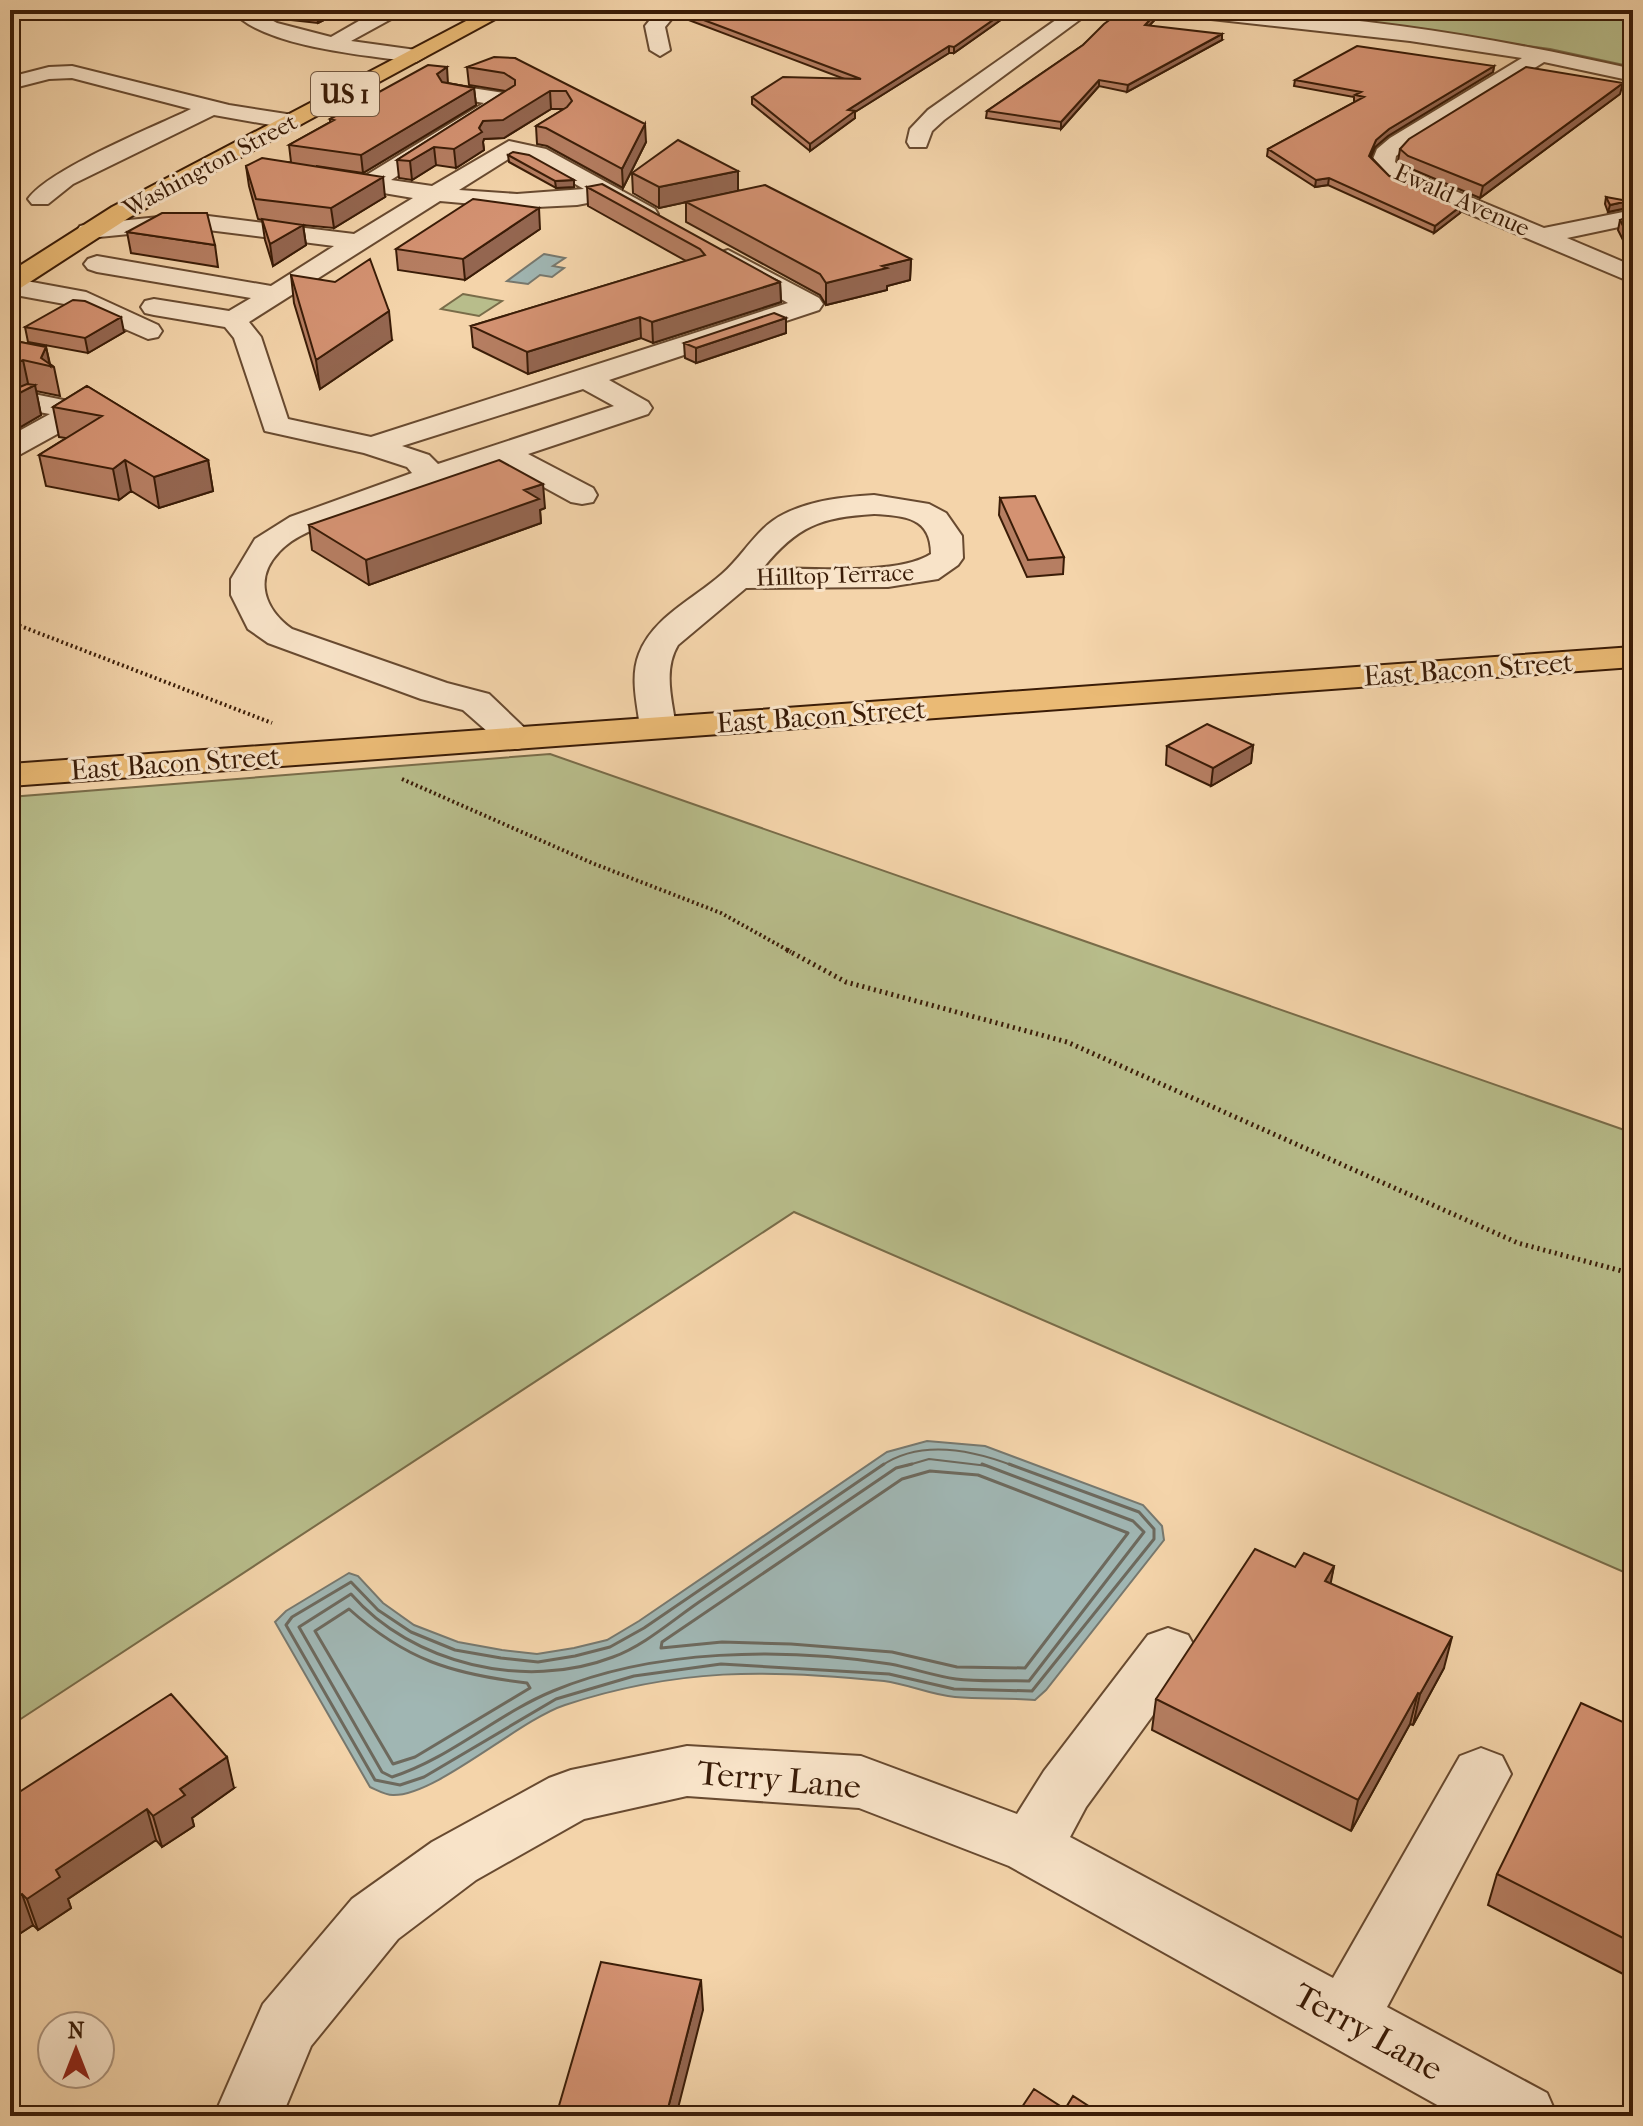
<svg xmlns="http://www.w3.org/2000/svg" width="1643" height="2126" font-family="'IM FELL French Canon',serif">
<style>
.green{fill:#b8bd8b;stroke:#796c49;stroke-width:2}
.water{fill:#a0b6b3;stroke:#77786e;stroke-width:2}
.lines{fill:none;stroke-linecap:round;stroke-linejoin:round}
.shore-far1{stroke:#6d695d;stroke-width:2}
.shore{stroke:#6d695d;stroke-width:3}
.minor-casing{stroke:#684a30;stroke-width:4}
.major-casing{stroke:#3a1c07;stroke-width:4}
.path-far1{stroke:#3a1c07;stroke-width:4;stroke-dasharray:2 3;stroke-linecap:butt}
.path{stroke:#3a1c07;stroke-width:5;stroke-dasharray:2 4;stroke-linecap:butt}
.minor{fill:#f8e3c8;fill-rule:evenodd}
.major{fill:#eaba75;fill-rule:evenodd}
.wall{fill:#b67e62;stroke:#3a1c07;stroke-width:2}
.shaded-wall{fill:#946650;stroke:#3a1c07;stroke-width:2}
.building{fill:#d49272;stroke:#3a1c07;stroke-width:2}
.labels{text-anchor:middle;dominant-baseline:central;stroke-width:6;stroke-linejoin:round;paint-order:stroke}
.far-street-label{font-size:24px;fill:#3a1c07;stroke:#f8e3c8}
.shield{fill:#f8e3c8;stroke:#735841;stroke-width:2}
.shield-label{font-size:26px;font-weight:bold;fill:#3a1c07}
.street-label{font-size:28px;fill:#3a1c07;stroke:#f8e3c8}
.near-street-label{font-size:34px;fill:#3a1c07;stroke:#f8e3c8}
</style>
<rect width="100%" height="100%" fill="#f4d4aa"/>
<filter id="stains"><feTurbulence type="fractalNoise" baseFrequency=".0025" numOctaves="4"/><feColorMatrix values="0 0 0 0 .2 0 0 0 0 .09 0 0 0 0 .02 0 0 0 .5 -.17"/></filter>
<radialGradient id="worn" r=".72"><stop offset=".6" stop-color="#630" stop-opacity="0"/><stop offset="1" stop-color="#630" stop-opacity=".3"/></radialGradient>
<path class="green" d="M1296 10H1633V67L1550 49 1334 19Z
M463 294 502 301 479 316 441 309Z
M550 754 1633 1133V1576L794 1212 10 1726V797Z"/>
<path class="water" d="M544 254 565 258 553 266 564 268 552 277 540 275 528 284 507 281Z
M927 1441 985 1446 1143 1505 1162 1526 1164 1540 1046 1690 1035 1700C1008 1698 982 1699 955 1697 931 1695 908 1684 884 1681 768 1669 677 1668 565 1705 519 1720 436 1796 393 1795 385 1795 377 1790 370 1787L275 1622 286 1611 349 1573 358 1576 383 1603 414 1625 458 1642 502 1650 537 1654 574 1648 607 1640 639 1621 887 1452Z"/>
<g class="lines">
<path class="shore-far1" d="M881 1466C920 1439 973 1450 1014 1466
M905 1466 929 1459 988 1466"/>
<path class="shore" d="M884 1464 644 1628 610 1647 575 1656 538 1662 501 1658 455 1650 411 1632 378 1610 351 1582 292 1617 286 1625 375 1780 400 1785 424 1777 556 1699 634 1676 721 1664 889 1674 954 1689 1032 1691 1154 1539V1529L1139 1512 1009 1464
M912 1464 896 1468C832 1511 769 1555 705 1598 676 1617 646 1645 613 1657 525 1691 412 1664 351 1594L299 1627 382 1772 392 1777C451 1758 497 1714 553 1691 653 1649 784 1647 890 1664 912 1668 934 1676 956 1679 980 1682 1005 1680 1029 1681L1144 1532 1133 1521 982 1464
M930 1471 978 1475 1128 1533 1025 1668 957 1667 892 1652 791 1644 722 1642 661 1648 662 1642 902 1479Z
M349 1609C406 1660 452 1674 527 1683L530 1688 415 1757 393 1764 315 1631Z"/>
<defs>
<path id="minor" d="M232 10H253L277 23 331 37 378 10H398L393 18 351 41 416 50 426 56 416 62C371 56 260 47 232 10Z
M658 10H679L665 27 670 50 660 56 650 50 645 26Z
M1070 10H1093L944 120 932 131 926 147H910L907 142 910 129 928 110Z
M1174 10C1328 10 1483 35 1633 69V81L1544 62 1406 148 1396 156 1395 162 1405 170 1544 228 1633 210V224L1567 238 1633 266V283L1389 180 1371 164 1377 149 1390 138 1522 58 1410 41 1184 16Z
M72 66 229 105 293 115 304 122 293 129 214 115 73 184 48 204H32L28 199C49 169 154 127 191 109L72 78 49 79 10 89V77L49 67Z
M452 85 504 93 515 100 391 180 432 186 509 141 546 149 655 209 658 214 655 219H637L603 200 577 205 517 208 440 201 249 322 261 337 288 419 371 437 788 303 719 263 715 258 719 253 728 250 819 298 823 304 819 310 609 380 648 402 652 408 648 414 528 454 593 488 597 495 593 502 582 504 571 502 500 463C453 479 407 496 361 513 335 522 298 531 279 552 253 579 265 610 292 629L447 683 489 694 535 738 530 746 517 749 504 746 463 710 421 699 268 643 248 629 231 595V579L255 539 290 517 412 473 407 467 364 453 265 431 234 338 225 327 154 315 145 313 141 307 145 301 154 299 229 311 251 298 97 272 88 269 84 264 88 259 97 256 271 286 334 246 208 230H169L89 238 80 236 77 231 80 226 89 224 169 216H208L354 234 413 198 360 189 356 184 360 179 484 103 444 96 441 91ZM513 156 531 159 584 189 517 194 459 190ZM583 389 614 406 438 464 429 455 402 446Z
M10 278 86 292 158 325 162 331 158 337 148 339 70 305 10 294Z
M29 393 88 405 92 411 88 417 21 454 10 457V436L50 414 33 411 10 421V401Z
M874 495 929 504 946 513 962 536 963 558 958 565 938 579 888 587 746 588 678 645C663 670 672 700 676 727L671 735 658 738 645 735 640 727C637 703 630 677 639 654 653 617 694 599 722 574 744 555 757 527 784 514 812 500 843 497 874 495ZM874 514C905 516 931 517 931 554 897 576 806 568 763 568 797 526 821 517 874 514Z
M1168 1628 1188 1635 1197 1651 1188 1667 1086 1807 1070 1837 1333 1978 1460 1756 1481 1748 1502 1756 1511 1774 1387 2007 1547 2093 1557 2116H1457L1009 1866 859 1808 687 1796 584 1819 476 1880 398 1939 311 2046 282 2116H214L263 2004 352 1899 432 1842 549 1778 571 1770 687 1746 861 1756 1017 1814 1044 1771 1148 1635Z"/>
<path id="major" d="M487 10H512L130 217 19 289 10 291V272L112 207Z
M1633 647V667L10 786V764Z"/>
</defs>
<use href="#minor" class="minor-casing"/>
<use href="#major" class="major-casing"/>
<path class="path-far1" d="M10 622 272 723
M402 779 592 863 721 913 791 952"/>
<path class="path" d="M787 950 846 982 1067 1042 1518 1243 1633 1274"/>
<use href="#minor" class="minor"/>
<use href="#major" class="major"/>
</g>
<path class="wall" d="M210 10H231L230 12Z
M259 10H344L318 23 273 18Z
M677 10H1019L1010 17H1005L954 53H949L855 112V118L810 151 752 104V97L842 78 678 16Z
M1123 10H1164L1149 26 1222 40 1127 92 1099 86 1061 129 986 118 987 111 1083 45Z
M515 58 646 142 623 188 547 146 537 144 536 126 564 109H551L504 138 484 139 483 142 484 150 456 168 436 165 412 180 399 178 397 160 506 91 469 85 467 67Z
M1494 66 1493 72 1388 136 1375 147 1371 157 1389 176 1460 213 1434 233 1328 185 1315 187 1267 156 1268 149 1355 102H1354V97L1294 86 1295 80Z
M448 83 474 88 476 105 363 173 316 166 385 197 334 228 303 225 306 245 273 266 265 240 262 220 258 219 249 186 246 166 291 162 289 145 330 122V119Z
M1620 94 1480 198 1407 167 1398 161 1400 149Z
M508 155 574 180V187L556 188 509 162Z
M632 173 738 190 911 259 910 280 887 286V290L826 305 820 295 686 222V202L659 208 633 193Z
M587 187 780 282 781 302 653 343 641 338 528 374 473 347 471 326 686 261 588 206Z
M1606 197 1627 208 1608 212 1605 204Z
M1633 216V260L1618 230 1620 220Z
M540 229 465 280 398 270 396 249Z
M127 232 215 245 218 267 131 253Z
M291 275 392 340 320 389 294 303Z
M786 318V333L696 363 685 358 684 343Z
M25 327 124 332 88 353 28 342Z
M10 340 46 347 50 364 54 367 60 396 36 391 41 415 17 429 10 428Z
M87 386 208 460 213 491 159 508 131 491 119 500 46 486 39 455 66 438 59 437 53 407Z
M1000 498 1064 557 1063 574 1027 577 999 515Z
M545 508 540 510 541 523 369 585 312 550 309 525Z
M1253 745 1251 763 1211 786 1166 765 1167 746Z
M1334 1566 1330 1583 1444 1668 1413 1725 1410 1724 1351 1831 1152 1730 1156 1699 1295 1567Z
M1633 1711V1979L1488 1905 1497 1874 1627 1724Z
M234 1788 192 1818 194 1826 162 1847 156 1840 68 1899 71 1908 38 1930 33 1925 10 1940V1798Z"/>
<path class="shaded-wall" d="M316 10H344L318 23Z
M1012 10H1019L1010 17V11Z
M1159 10H1164L1144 31 1145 25Z
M1006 11 1005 17 954 53V47Z
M1222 34V40L1127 92 1128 85Z
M949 46V53L855 112V118L810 151V144L848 110Z
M1494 66 1493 72 1388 136 1375 147 1368 163 1369 156 1376 140 1389 129Z
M447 67 448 84 438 90 437 74Z
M1099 80V86L1061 129V122Z
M1623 83 1620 94 1480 198 1483 186Z
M474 88 476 105 363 173 361 155Z
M550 91 551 109 504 138 484 139 483 142 484 150 456 168 454 149 479 128 483 121Z
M645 124 646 142 623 188 622 169Z
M434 147 436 165 412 180 410 161Z
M738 171V191L659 208V187Z
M383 177 385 197 334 228 331 208Z
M1329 178 1328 185 1315 187 1316 180Z
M574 180V187L556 188 555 181Z
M1628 201 1627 208 1608 212 1610 205Z
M1461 206 1460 213 1434 233 1435 226Z
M539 208 540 229 465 280 463 259Z
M303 225 306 245 273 266 270 244Z
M911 259 910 280 887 286V290L826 305V283L882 266Z
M780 282 781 302 653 343 652 322Z
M389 311 392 340 320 389 316 360Z
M121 317 124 332 88 353 85 338Z
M640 317 641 338 528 374 527 352Z
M786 318V333L696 363V348Z
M46 347 50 366 41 358Z
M23 360 29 388 35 385 41 415 17 429 10 398V366Z
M125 460 131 491 119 500 113 469Z
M208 460 213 491 159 508 154 477Z
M543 484 545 508 540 510 541 523 369 585 366 560 524 490Z
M1253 745 1251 763 1211 786 1213 768Z
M1334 1566 1328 1597 1325 1581Z
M1452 1637 1444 1668 1413 1725 1420 1694Z
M1418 1693 1410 1724 1351 1831 1358 1800Z
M227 1757 234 1788 192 1818 194 1826 162 1847 153 1816 180 1789Z
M147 1809 156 1840 68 1899 71 1908 38 1930 27 1899 56 1870Z
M22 1894 33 1925 10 1940V1902Z
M701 1980 703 2010 676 2116H666Z"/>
<path class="building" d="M677 10H1012L1010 11H1006L954 47 949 46 848 110 855 111 810 144 752 97 783 77 861 79Z
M1123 10H1159L1145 25 1222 34 1128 85 1099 80 1061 122 987 111 1083 45 1104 24Z
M1357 46 1494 66 1389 129 1376 140 1369 156 1389 176 1461 206 1435 226 1329 178 1316 180 1268 149 1364 97 1355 95 1361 92 1295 80Z
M494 57 515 58 645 124 622 169 546 128 536 126 567 107 572 101 566 91H550L503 120 483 121 479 128 482 132 454 149 434 147 410 161 397 160 515 85V80L504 73 467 67Z
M428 65 447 67 437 74 442 82 474 88 361 155 289 145 334 120 330 119Z
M1526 67 1623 83 1483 186 1408 156 1400 149 1409 139Z
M678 140 738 171 659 187 632 173Z
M513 152 529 155 574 180 555 181 508 155Z
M262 158 383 177 331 208 256 199 246 166Z
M602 184 780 282 652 322 640 317 527 352 471 326 705 255 700 249 587 187Z
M765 185 911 259 882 266 887 268 826 283 820 274 686 202Z
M1606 197 1628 201 1610 205Z
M473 199 539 208 463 259 396 249Z
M162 213H207L215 245 127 232Z
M1633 216V245L1620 220Z
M262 219 303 225 270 244Z
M370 259 389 311 316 360 291 275 335 282Z
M73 300 85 301 121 317 85 338 25 327Z
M774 313 786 318 696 348 684 343Z
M10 340 46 347 41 358 54 367 23 360 10 366Z
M27 384 35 385 10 398V391Z
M87 386 208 460 154 477 125 460 113 469 39 455 102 416 53 407Z
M499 460 543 484 524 490 539 499 366 560 309 525Z
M1035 496 1064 557 1028 560 1000 498Z
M1207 724 1253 745 1213 768 1167 746Z
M1255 1549 1295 1567 1304 1553 1334 1566 1325 1581 1452 1637 1420 1694 1418 1693 1358 1800 1156 1699Z
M171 1694 227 1757 180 1789 185 1795 153 1816 147 1809 56 1870 60 1877 27 1899 22 1894 10 1902V1798Z
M1581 1703 1627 1724 1633 1711V1943L1497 1874Z
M601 1962 701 1980 666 2116H556Z
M1034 2089 1065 2109 1073 2096 1104 2116H1016Z"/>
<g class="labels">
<g class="far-street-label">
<text transform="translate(210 165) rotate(-28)">Washington Street</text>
<text transform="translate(1462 200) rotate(24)">Ewald Avenue</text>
<text transform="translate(835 575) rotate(-2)">Hilltop Terrace</text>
</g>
<rect class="shield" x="311" y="72" width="68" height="44" rx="6"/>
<g class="shield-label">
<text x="345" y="94">US 1</text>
</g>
<g class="street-label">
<text transform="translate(1468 669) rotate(-4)">East Bacon Street</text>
<text transform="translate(821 716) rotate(-4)">East Bacon Street</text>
<text transform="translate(175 763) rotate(-4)">East Bacon Street</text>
</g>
<g class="near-street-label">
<text transform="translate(779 1780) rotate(5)">Terry Lane</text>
<text transform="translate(1368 2032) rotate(29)">Terry Lane</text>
</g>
</g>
<rect width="1643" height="2126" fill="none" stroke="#f4d4aa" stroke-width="40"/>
<rect x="12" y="12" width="1619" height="2102" fill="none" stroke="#3a1c07" stroke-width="4"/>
<rect x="20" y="20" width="1603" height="2086" fill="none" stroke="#3a1c07" stroke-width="2"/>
<g transform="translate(76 2050)"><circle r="38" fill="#f8e3c8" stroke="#ac937b" stroke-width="2"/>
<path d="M0-6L14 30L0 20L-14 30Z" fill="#8f2418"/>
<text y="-12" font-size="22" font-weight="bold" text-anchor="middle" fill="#3a1c07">N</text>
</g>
<rect width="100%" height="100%" filter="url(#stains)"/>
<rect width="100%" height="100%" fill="url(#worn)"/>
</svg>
